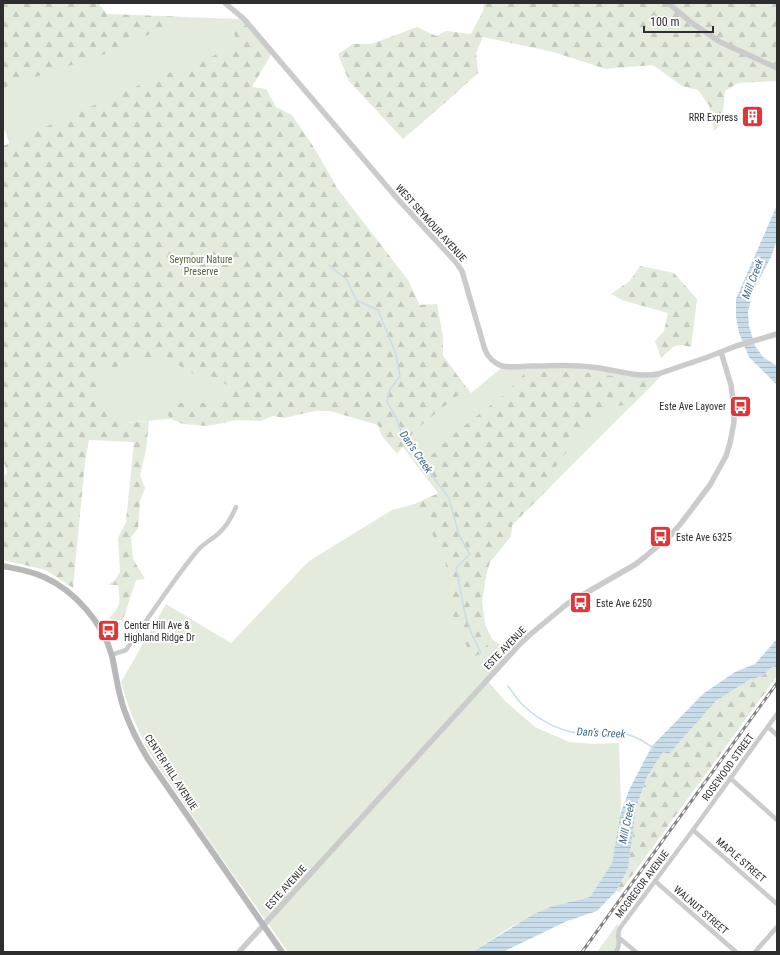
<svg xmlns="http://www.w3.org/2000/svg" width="780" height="955" font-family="'Roboto Condensed',sans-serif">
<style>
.green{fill:#e3ebdc}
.forest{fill:url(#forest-firs)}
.water{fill:url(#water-rules)}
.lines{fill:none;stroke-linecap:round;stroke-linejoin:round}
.stream{stroke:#c9dcea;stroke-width:1.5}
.minor{stroke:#cbcbcb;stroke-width:4.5}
.tertiary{stroke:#cbcbcb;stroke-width:5.5}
.secondary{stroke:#b8b8b8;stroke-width:6}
.rail-casing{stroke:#838383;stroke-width:3}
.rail{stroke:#fff;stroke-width:1.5;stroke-dasharray:4.5;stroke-linecap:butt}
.labels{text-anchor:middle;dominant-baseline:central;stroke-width:4;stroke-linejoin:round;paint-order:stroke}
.poi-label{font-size:10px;fill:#2e2e2e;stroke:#fff;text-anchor:start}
.street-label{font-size:10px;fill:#2e2e2e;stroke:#fff}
.park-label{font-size:10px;fill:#4f683d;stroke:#fff}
.water-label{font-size:11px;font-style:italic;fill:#3f6b8d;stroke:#fff}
</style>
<defs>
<pattern id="forest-firs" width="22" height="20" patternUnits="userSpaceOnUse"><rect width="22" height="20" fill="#e3ebdc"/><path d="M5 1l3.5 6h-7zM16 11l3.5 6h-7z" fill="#c3cabd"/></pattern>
<pattern id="water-rules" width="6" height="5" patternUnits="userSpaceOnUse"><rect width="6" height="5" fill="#c9dcea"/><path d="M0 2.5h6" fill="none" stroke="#adbdc9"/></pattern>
</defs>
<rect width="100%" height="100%" fill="#fff"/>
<path class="green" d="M3 11 243 19 272 53 232 82 408 280 443 356 471 393 504 366 569 365 635 375 666 371 512 525 511 536 490 562 486 575 482 602 485 624 492 639 512 653 487 680 505 701 535 727 569 742 593 744 619 743 621 807 612 863 590 897 553 906 509 928 472 952H288L220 856 148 751 130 711 121 682 166 604 231 643 309 561 392 510 415 504 438 493 367 400 20 433 52 248 3 127Z
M618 923V935L616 952H597Z"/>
<path class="forest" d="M3 3H98L107 14 188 17 105 54 5 87 3 89Z
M484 3H777V81L738 83 725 91 722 123 714 131 709 105 698 90 682 86 653 65 606 69 553 52 483 37 476 53 478 73 446 102 403 139 349 81 338 54 353 44H371L417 27 436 36 446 31 471 34 483 11Z
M237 23 250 27 272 53 252 87 266 89 276 107 292 115 315 149 337 188 408 280 419 305 437 304 443 337V356L471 394 457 396 415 430 397 454 382 436 378 425 330 411H315L284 418 273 416 260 421 236 420 208 426 183 424 171 419 162 408 166 403H204L227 397 229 386 202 371 199 377 168 359 131 362 102 372 97 396 112 419 125 423 149 421 146 450 140 475 145 488 140 501 138 528 131 537 133 559 145 579 136 580 123 620H114L109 618C122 606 120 601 118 585H108L115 580 120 572 118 538 126 522 134 442 89 440 85 462 73 588 46 570 3 560V479L7 472 3 459V146L155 78 210 58 236 42 234 32Z
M640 266 674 273 697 299 691 347 682 345 674 346 661 358 655 341 664 331 668 313 622 300 611 294 630 281Z
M527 371 596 373 628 379 655 382 633 404 609 407 568 450 556 466 547 490 512 525 511 536 490 562 486 575 482 602 484 617 477 626 490 650 473 657 456 628 449 598 445 556 415 504 439 493 419 467 454 434 506 393Z
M777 663V676L620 892 616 891 628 869 636 808 647 777 663 752 669 754 716 701 749 680 762 676Z"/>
<path class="water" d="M777 205V240L771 257 753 291 748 312 749 326 755 346 763 357 777 366V385L749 357 739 333 736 317V299Z
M777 639V663L762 676 749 680 716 701 669 754 663 752 647 777 636 808 628 869 616 891 597 911 567 921 503 952H472L534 914 553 906 590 897 612 863 620 815 629 790 652 746 703 694 735 672 755 664Z"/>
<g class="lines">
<path class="stream" d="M329 265 347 280 356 300 378 310 396 354 400 376 390 389 387 402 397 419 402 435 431 474 449 498 459 535 470 554 456 568C461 588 462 608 469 627 472 636 477 644 481 653
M508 686C513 692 517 700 523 705 540 722 565 734 589 734 596 734 604 732 611 732 627 732 640 738 653 748"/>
<path class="minor" d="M111 655 126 650C149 617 171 583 197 551 203 544 211 540 218 534 227 526 232 517 236 507
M768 727 777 735
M730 778 777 820
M693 830 777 904
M655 881 736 952
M618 937 636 952
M616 952C623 942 615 937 620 928L693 830 777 714
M755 952 777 927"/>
<path class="tertiary" d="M225 3 244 19 396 197 427 231 455 261 462 271 485 350C488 357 494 363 502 366 512 368 523 366 533 366 552 366 572 364 591 367 614 369 635 378 658 374L708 357 736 346 777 334
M668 3 692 23 720 42 777 68
M239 952 520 644 532 633 567 604 636 564 646 556 671 535 682 522 710 485 726 456 730 443 734 422V409L731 385 721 352"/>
<path class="secondary" d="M3 566C17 569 31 571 44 577 75 591 103 623 112 656 116 674 118 694 125 712 131 729 139 744 148 759L282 952"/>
<defs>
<path id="rail" d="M582 952 777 683"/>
</defs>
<use href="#rail" class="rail-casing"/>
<use href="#rail" class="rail"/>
</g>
<defs>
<symbol id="building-square" viewBox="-11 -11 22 22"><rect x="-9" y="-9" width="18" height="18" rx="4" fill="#df363a" stroke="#fff"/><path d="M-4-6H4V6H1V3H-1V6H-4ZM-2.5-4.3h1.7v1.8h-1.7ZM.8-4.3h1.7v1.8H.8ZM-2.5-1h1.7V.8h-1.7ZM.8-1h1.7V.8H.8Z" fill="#fff"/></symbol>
<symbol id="bus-square" viewBox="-11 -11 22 22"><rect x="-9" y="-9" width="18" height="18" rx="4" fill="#df363a" stroke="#fff"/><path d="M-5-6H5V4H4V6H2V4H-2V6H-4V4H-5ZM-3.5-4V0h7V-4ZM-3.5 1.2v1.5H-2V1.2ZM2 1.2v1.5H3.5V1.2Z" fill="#fff"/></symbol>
</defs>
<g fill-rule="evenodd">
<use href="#building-square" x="740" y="104" width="25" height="25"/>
<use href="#bus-square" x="728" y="394" width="25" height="25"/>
<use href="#bus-square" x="648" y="524" width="25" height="25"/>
<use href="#bus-square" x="568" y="590" width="25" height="25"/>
<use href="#bus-square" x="96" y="618" width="25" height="25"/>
</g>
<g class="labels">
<g class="poi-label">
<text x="738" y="117" text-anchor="end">RRR Express</text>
<text x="726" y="406" text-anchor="end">Este Ave Layover</text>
<text x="676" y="537">Este Ave 6325</text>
<text x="596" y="603">Este Ave 6250</text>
<text x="124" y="625">Center Hill Ave &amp;<tspan x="124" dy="12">Highland Ridge Dr</tspan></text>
</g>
<g class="street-label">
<text transform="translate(431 223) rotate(48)">WEST SEYMOUR AVENUE</text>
<text transform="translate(505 648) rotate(-46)">ESTE AVENUE</text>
<text transform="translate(728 767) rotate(-54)">ROSEWOOD STREET</text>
<text transform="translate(171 772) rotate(57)">CENTER HILL AVENUE</text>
<text transform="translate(741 860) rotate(41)">MAPLE STREET</text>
<text transform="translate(642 884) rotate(-53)">MCGREGOR AVENUE</text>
<text transform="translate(286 887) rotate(-48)">ESTE AVENUE</text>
<text transform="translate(701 910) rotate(41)">WALNUT STREET</text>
</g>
<g class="park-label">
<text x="201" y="259">Seymour Nature<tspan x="201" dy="12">Preserve</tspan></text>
</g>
<g class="water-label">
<text transform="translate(753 279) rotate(-69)">Mill Creek</text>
<text transform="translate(416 452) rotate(55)">Dan’s Creek</text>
<text transform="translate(601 733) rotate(3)">Dan’s Creek</text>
<text transform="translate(627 823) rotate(-78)">Mill Creek</text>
</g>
</g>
<rect width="780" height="955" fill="none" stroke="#2e2e2e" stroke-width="8"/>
<path d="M644 26v6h69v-6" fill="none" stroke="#2e2e2e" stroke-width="2"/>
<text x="650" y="26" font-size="12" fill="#2e2e2e" stroke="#ffffff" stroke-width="3" paint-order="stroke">100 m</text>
</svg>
